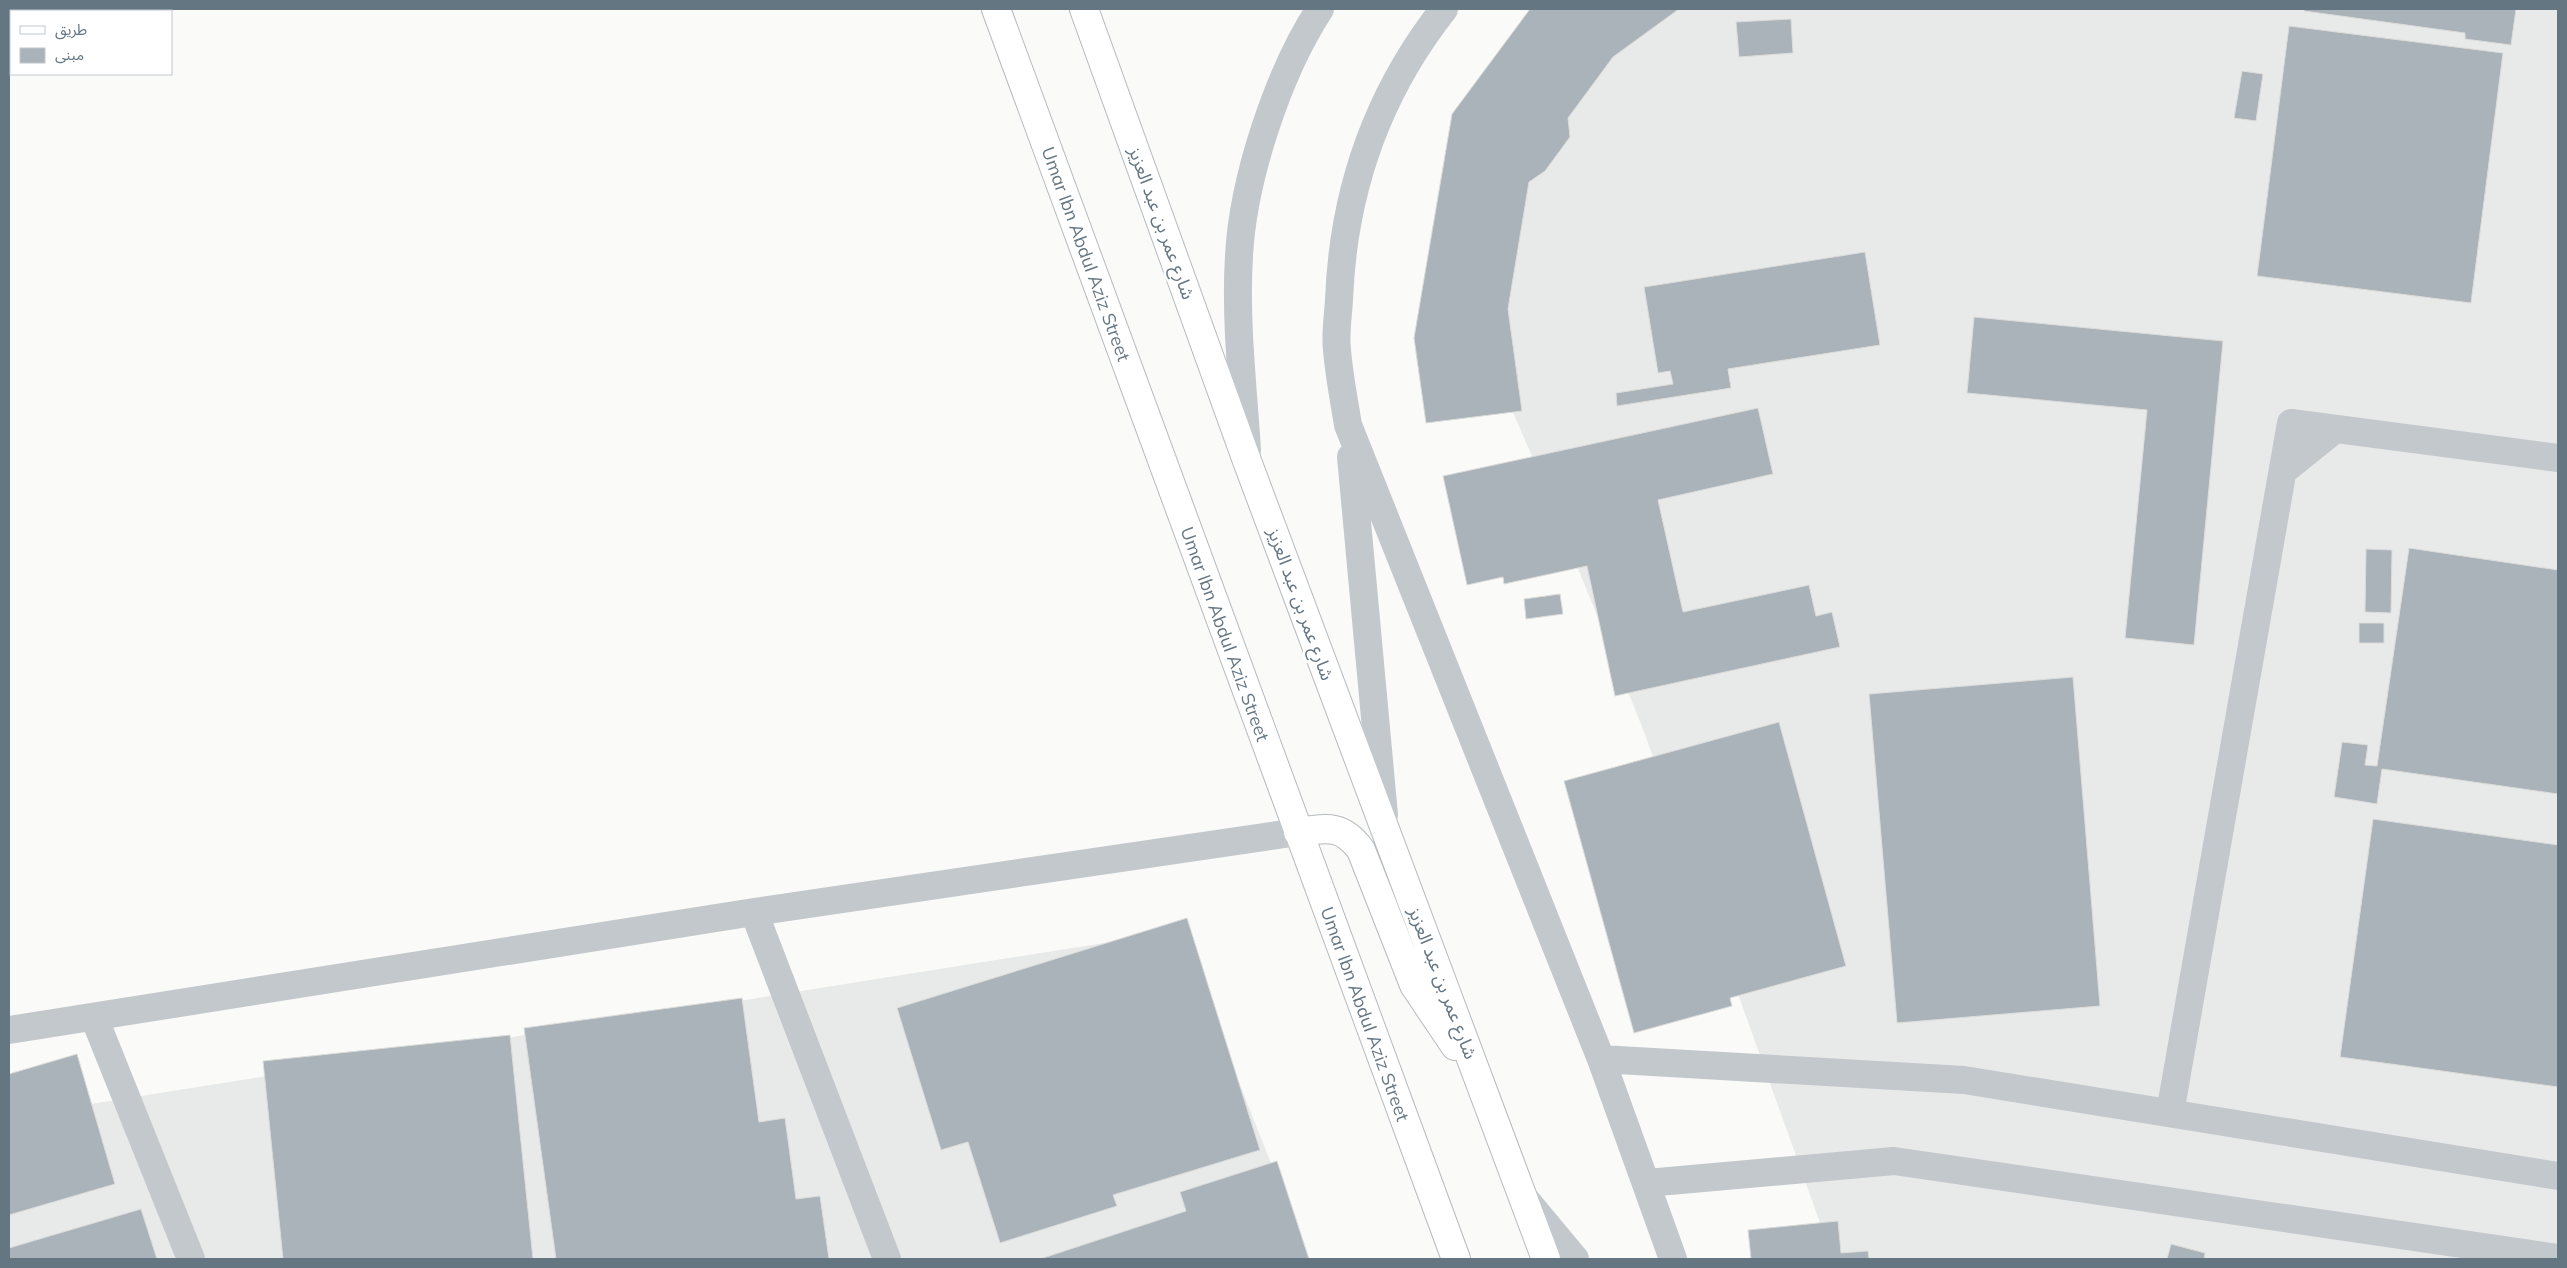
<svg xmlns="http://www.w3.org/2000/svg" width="2567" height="1268" font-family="Mulish,'Noto Sans Arabic',sans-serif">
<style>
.built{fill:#e8e9e9}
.building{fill:#aab3b9;stroke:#dcdcda}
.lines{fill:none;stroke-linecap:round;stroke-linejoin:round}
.major-casing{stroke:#b5babe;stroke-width:30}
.minor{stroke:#c3c8cc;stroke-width:28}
.major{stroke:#fff;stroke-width:28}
.labels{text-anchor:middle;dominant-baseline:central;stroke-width:5;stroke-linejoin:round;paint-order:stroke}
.street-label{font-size:18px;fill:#657683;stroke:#fff}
</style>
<rect width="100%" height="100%" fill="#fafaf8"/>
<path class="built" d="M1578 9H2558V1259H1833L1643 729 1544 484 1489 357 1522 85Z
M1179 931 1309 1259H9V1117Z"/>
<path class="building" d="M1530 9H1679L1613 57 1568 118 1570 137 1545 171 1529 182 1508 309 1522 411 1426 423 1414 338 1452 114Z
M2304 9H2516L2511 45 2465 39V33L2304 11Z
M1791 19 1793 53 1739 57 1736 22Z
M2289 26 2503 53 2471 303 2257 276Z
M2242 71 2263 74 2256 121 2234 118Z
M1865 252 1880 345 1728 369 1731 388 1617 406 1616 393 1673 384 1670 371 1658 373 1644 287Z
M1974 317 2223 341 2194 645 2125 638 2147 410 1967 393Z
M1758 408 1773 474 1658 500 1683 612 1809 585 1816 616 1832 612 1840 647 1615 696 1587 566 1504 584 1503 577 1467 585 1443 476Z
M2409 548 2558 570V794L2382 769 2377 804 2334 797 2342 742 2368 745 2365 765 2377 766Z
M2366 549 2392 550 2391 613 2365 612Z
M1560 594 1563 614 1526 619 1524 599Z
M2359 623H2384V643H2359Z
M2073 677 2100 1006 1897 1023 1869 694Z
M1779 722 1846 966 1730 998 1732 1006 1634 1033 1564 781Z
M2373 819 2558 845V1087L2340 1057Z
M1187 918 1260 1150 1113 1195 1117 1206 1000 1243 968 1142 941 1150 897 1008Z
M742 998 759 1122 785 1118 796 1199 820 1196 829 1259H556L524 1028Z
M510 1035 533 1259H283L263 1061Z
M77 1054 115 1184 9 1215V1074Z
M1277 1161 1309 1259H1040L1186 1211 1180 1192Z
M141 1209 157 1259H9V1248Z
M1838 1221 1841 1253 1868 1251 1869 1259H1751L1748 1230Z
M2171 1244 2205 1253 2204 1259H2167Z"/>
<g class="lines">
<defs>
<path id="major" d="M996 9 1456 1259
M1084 9 1247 461 1546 1259
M1298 832C1327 828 1342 824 1361 850L1414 985 1455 1046"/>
</defs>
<use href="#major" class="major-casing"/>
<path class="minor" d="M1444 9C1377 94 1343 193 1339 300 1338 317 1335 334 1337 350 1339 375 1344 400 1348 425L1601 1059 1673 1259
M1247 450C1243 386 1235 320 1239 256 1243 179 1278 73 1320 9
M1351 457 1384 815
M2283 471 2334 430
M754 912 887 1259
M94 1017 191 1259
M9 1030 754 912 1298 832
M1601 1059 1964 1080 2558 1176
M2170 1113 2291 423 2558 458
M1647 1183 1894 1161 2558 1258
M1525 1199 1575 1259"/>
<use href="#major" class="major"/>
</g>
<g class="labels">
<g class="street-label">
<text transform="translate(1162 223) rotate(70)">شارع عمر بن عبد العزيز</text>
<text transform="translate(1086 254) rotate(70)">Umar Ibn Abdul Aziz Street</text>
<text transform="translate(1301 604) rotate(70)">شارع عمر بن عبد العزيز</text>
<text transform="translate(1225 634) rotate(70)">Umar Ibn Abdul Aziz Street</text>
<text transform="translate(1443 983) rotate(69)">شارع عمر بن عبد العزيز</text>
<text transform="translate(1365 1014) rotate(70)">Umar Ibn Abdul Aziz Street</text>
</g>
</g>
<rect width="2567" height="1268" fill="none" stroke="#657683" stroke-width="20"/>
<rect x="10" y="10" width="162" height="65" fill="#ffffff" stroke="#c1c8cd"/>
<rect x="20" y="26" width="25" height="8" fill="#ffffff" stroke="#c1c8cd"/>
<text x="55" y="35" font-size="15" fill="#657683">طريق</text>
<rect x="20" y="48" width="25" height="15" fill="#aab3b9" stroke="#c1c8cd"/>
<text x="55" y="60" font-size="15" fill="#657683">مبنى</text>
</svg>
